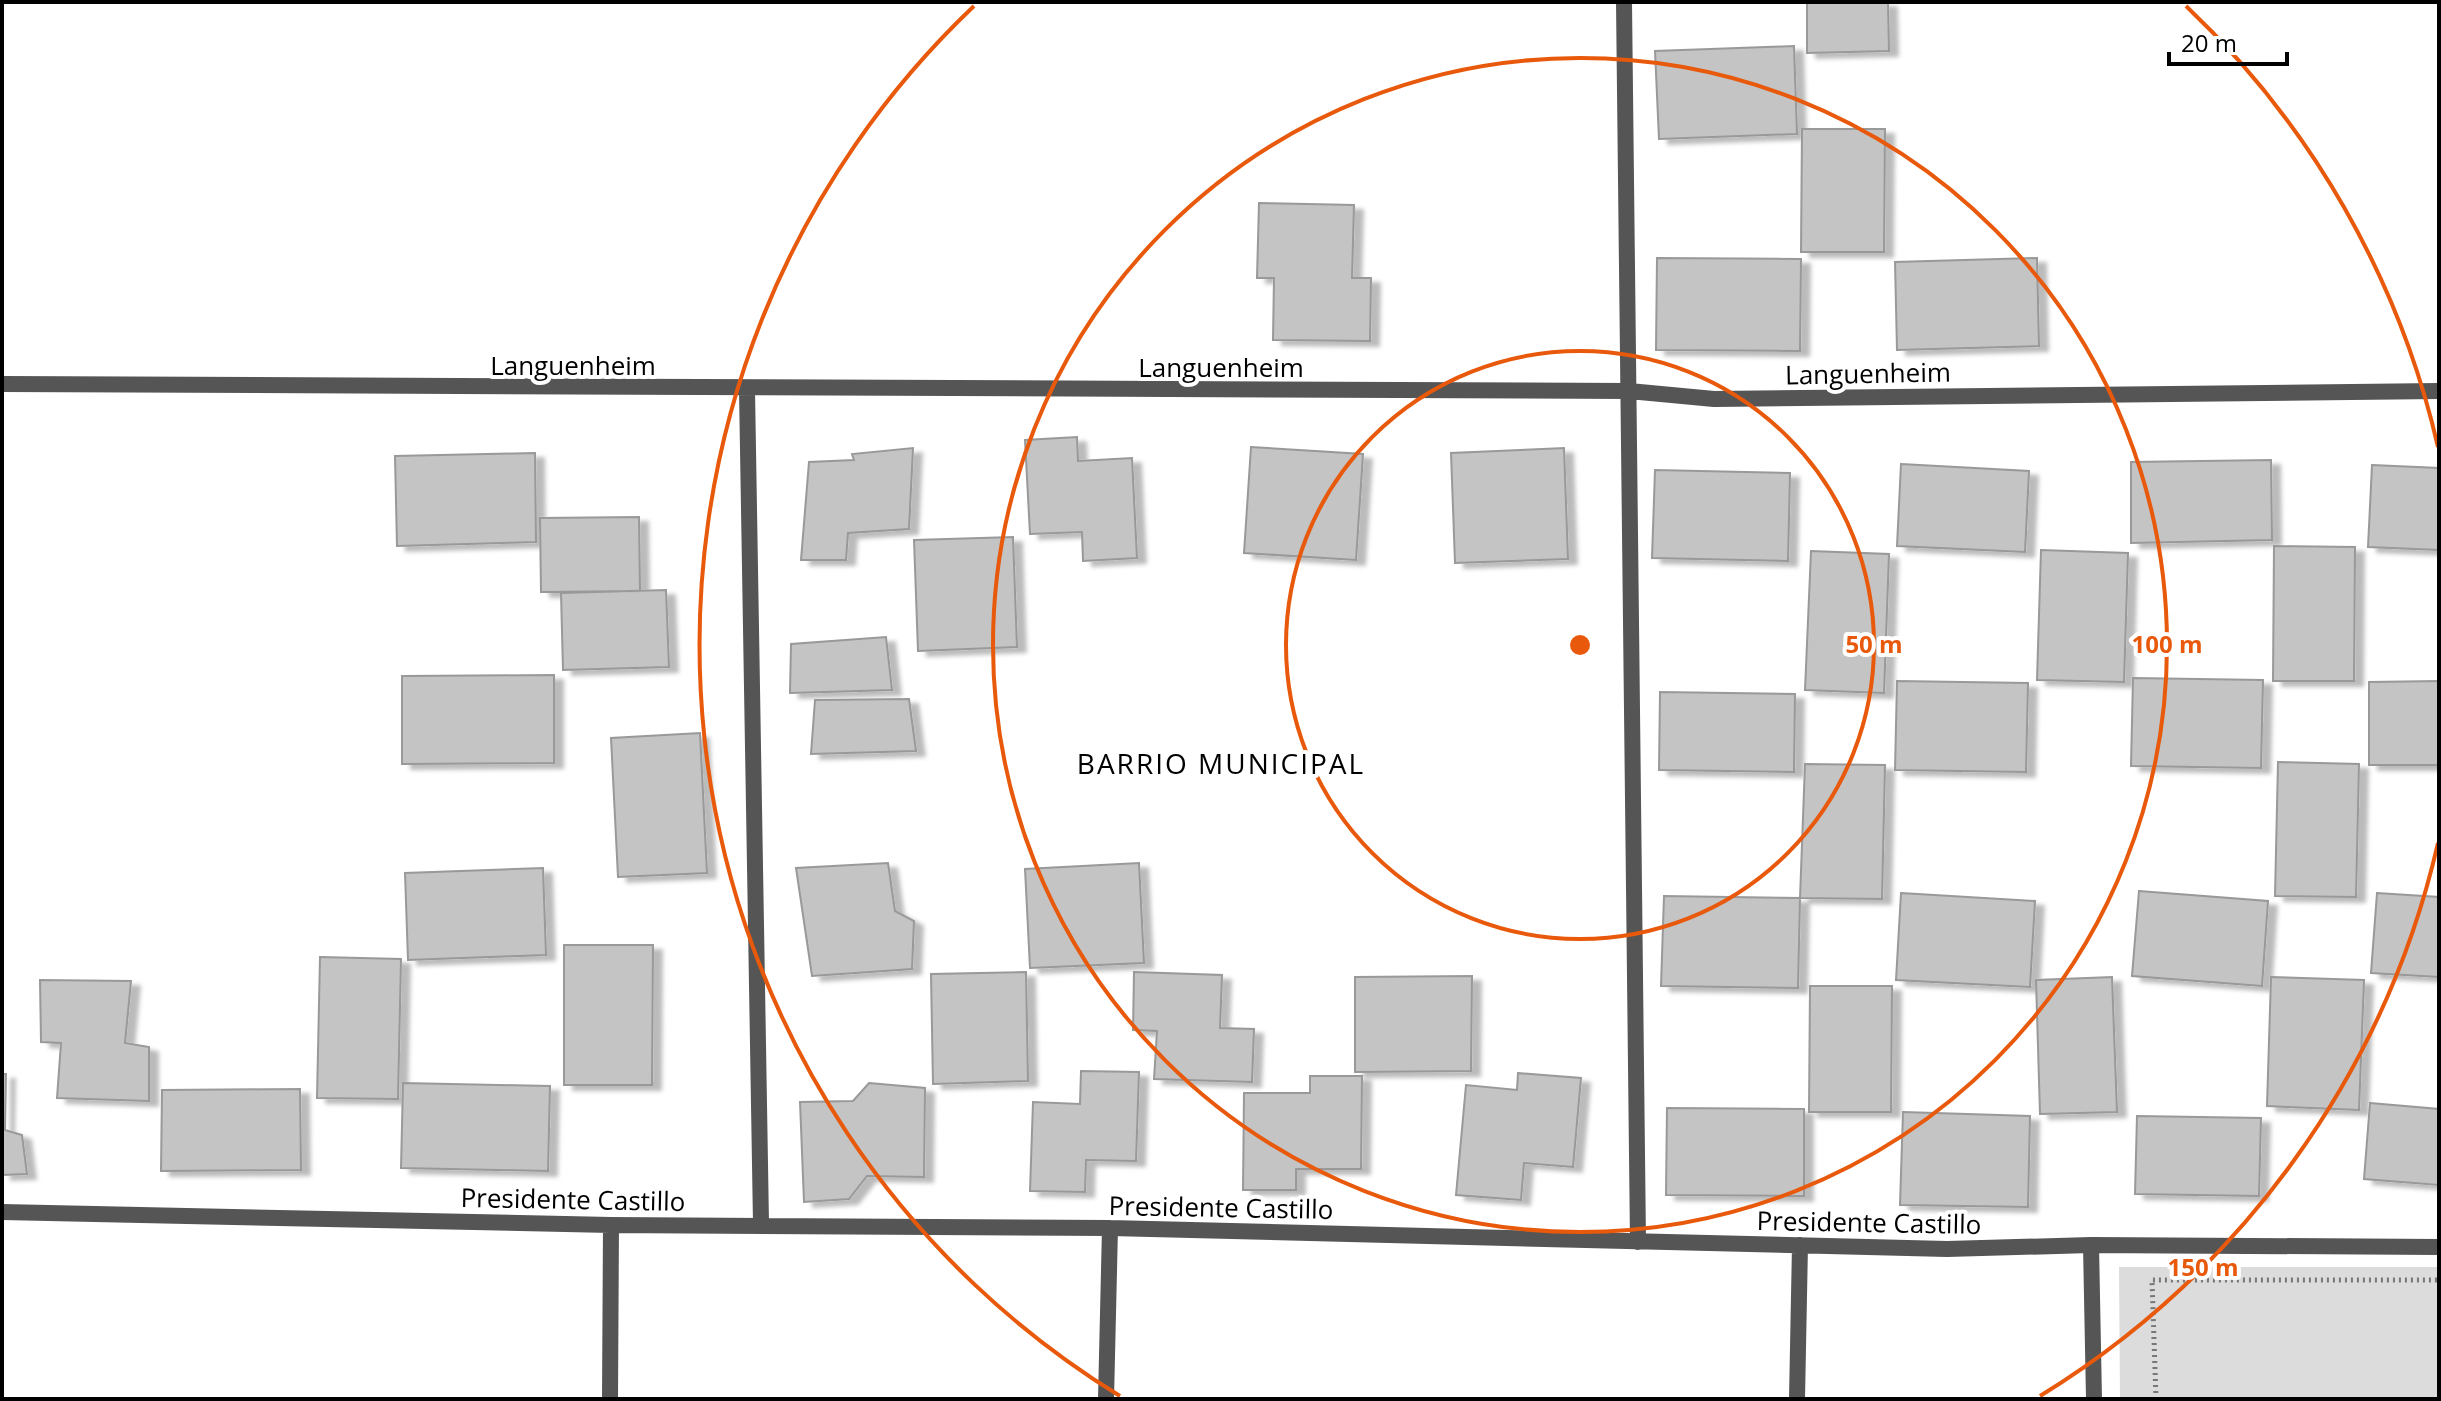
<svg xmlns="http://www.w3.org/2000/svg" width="2441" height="1401" font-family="'Open Sans',sans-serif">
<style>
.green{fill:#dcdcdc}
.building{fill:#c4c4c4;stroke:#999;stroke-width:2;filter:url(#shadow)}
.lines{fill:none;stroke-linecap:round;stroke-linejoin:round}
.path{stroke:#777;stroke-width:5;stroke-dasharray:2 4;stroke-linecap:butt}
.street{stroke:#555;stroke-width:16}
.ring{fill:none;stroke:#e8590c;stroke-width:4}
.labels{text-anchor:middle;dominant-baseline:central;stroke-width:8;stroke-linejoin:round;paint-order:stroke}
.street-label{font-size:26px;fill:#000;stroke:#fff}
.neighbourhood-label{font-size:28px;letter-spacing:2px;fill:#000;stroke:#fff}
.centre{fill:#e8590c;stroke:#fff;stroke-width:4}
.ring-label{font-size:24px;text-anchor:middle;font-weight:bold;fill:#e8590c;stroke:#fff;stroke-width:8;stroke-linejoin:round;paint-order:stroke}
</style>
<defs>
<filter id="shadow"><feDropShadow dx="9" dy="5" stdDeviation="2" flood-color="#0004"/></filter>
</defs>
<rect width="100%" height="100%" fill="#fff"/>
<path class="green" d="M2119 1267H2439V1399H2120Z"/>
<path class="building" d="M1807 2H1888L1889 51 1807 53Z
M1794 46 1797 134 1659 139 1655 51Z
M1802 129H1885L1884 252H1801Z
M1259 203 1354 205 1352 278H1371L1370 341 1273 340 1274 278H1257Z
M1657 258 1801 259 1800 351 1656 350Z
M2037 258 2039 346 1897 350 1895 262Z
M1077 437 1078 461 1132 458 1137 558 1083 561 1082 532 1030 534 1025 440Z
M1251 447 1363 454 1356 560 1244 553Z
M913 448 909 529 848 533 846 560H801L809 462 854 460 852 454Z
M1564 448 1568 559 1455 563 1451 453Z
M535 453 536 542 397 546 395 456Z
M2271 460 2272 540 2131 543V462Z
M1901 464 2029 471 2025 552 1897 546Z
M2372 465 2439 468V550L2368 547Z
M1655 470 1790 473 1788 561 1652 558Z
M639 517 640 591 541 592 540 518Z
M1013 537 1017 647 918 651 914 540Z
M2274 546 2355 547 2354 681H2273Z
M2041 550 2128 553 2124 682 2037 680Z
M1811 551 1889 554 1884 693 1805 690Z
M666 590 669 667 563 670 561 593Z
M886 637 892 690 790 693 791 644Z
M554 675V763L402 764V676Z
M2133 678 2263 680 2261 768 2131 766Z
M1897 681 2028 683 2026 772 1895 770Z
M2439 681V765H2369V682Z
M1660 692 1795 694 1794 772 1659 770Z
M909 699 916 751 811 754 815 700Z
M700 733 707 873 618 877 611 738Z
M2278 762 2359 764 2356 897 2275 896Z
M1805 764 1885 765 1882 899 1800 898Z
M888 863 895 911 914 921 912 969 812 976 796 868Z
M1139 863 1144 963 1030 968 1025 869Z
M543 868 546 955 408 960 405 873Z
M2139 891 2268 901 2262 986 2132 976Z
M1901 893 2035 901 2030 987 1896 980Z
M2377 893 2439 897V977L2371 973Z
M1664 896 1800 898 1798 988 1661 986Z
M564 945H653L652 1085H564Z
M320 957 401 959 398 1099 317 1098Z
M1026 972 1028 1081 933 1084 931 974Z
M1134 972 1222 975 1220 1028 1254 1029 1252 1082 1154 1079 1157 1031 1133 1030Z
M1472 976 1471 1071 1355 1072V977Z
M2112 977 2117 1112 2040 1114 2036 980Z
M2271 977 2364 980 2359 1110 2267 1106Z
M40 980 131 981 125 1043 149 1047V1101L57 1098 61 1043 41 1042Z
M1810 986H1892L1891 1112H1809Z
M1081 1071 1139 1072 1136 1161 1086 1160 1085 1192 1030 1191 1033 1102 1080 1104Z
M1518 1073 1581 1078 1573 1167 1524 1163 1521 1200 1456 1195 1466 1085 1517 1090Z
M2 1074H6L5 1130 22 1135 27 1174 2 1175Z
M1310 1076H1362L1361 1169H1296V1190H1243L1244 1093H1310Z
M403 1083 550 1086 548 1171 401 1168Z
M869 1083 925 1088 924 1177 867 1176 849 1199 804 1202 800 1102 853 1101Z
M300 1089 301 1170 161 1171 162 1090Z
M2370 1103 2439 1109V1185L2364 1179Z
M1667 1108 1804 1109V1196L1666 1195Z
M1903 1112 2030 1116 2028 1207 1900 1205Z
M2137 1116 2261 1118 2259 1196 2135 1194Z"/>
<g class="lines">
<path class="path" d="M2156 1399 2152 1280H2439"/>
<path class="street" d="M1624 2 1638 1242
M2 384 1629 391 1714 399 2439 391
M747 390 761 1223
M2 1212 611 1225 1110 1228 1947 1249 2091 1245 2439 1247
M2091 1245 2094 1399
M610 1399 611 1225
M1106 1399 1110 1228
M1797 1399 1800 1245"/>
</g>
<g class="ring">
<circle cx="1580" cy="645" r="294"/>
<circle cx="1580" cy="645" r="587"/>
<path d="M2438 843A881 881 0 0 1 2040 1396M1120 1396A881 881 0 0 1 974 6M2186 6A881 881 0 0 1 2438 447"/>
</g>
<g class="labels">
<g class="street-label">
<text x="573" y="365">Languenheim</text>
<text x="1221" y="367">Languenheim</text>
<text transform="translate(1868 373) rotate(-1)">Languenheim</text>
<text transform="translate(573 1199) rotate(1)">Presidente Castillo</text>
<text transform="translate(1221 1207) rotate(1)">Presidente Castillo</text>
<text transform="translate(1869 1222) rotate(1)">Presidente Castillo</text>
</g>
<g class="neighbourhood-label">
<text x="1221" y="763">BARRIO MUNICIPAL</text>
</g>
</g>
<circle cx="1580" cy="645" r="12" class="centre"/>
<g class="ring-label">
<text x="1874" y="653">50 m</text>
<text x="2167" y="653">100 m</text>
<text x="2203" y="1276">150 m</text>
</g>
<rect width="2441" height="1401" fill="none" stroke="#000000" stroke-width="8"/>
<path d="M2169 52v12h118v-12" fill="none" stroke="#000000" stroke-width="4"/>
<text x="2181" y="52" font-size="24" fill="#000000" stroke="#ffffff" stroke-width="6" paint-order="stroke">20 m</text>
</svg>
